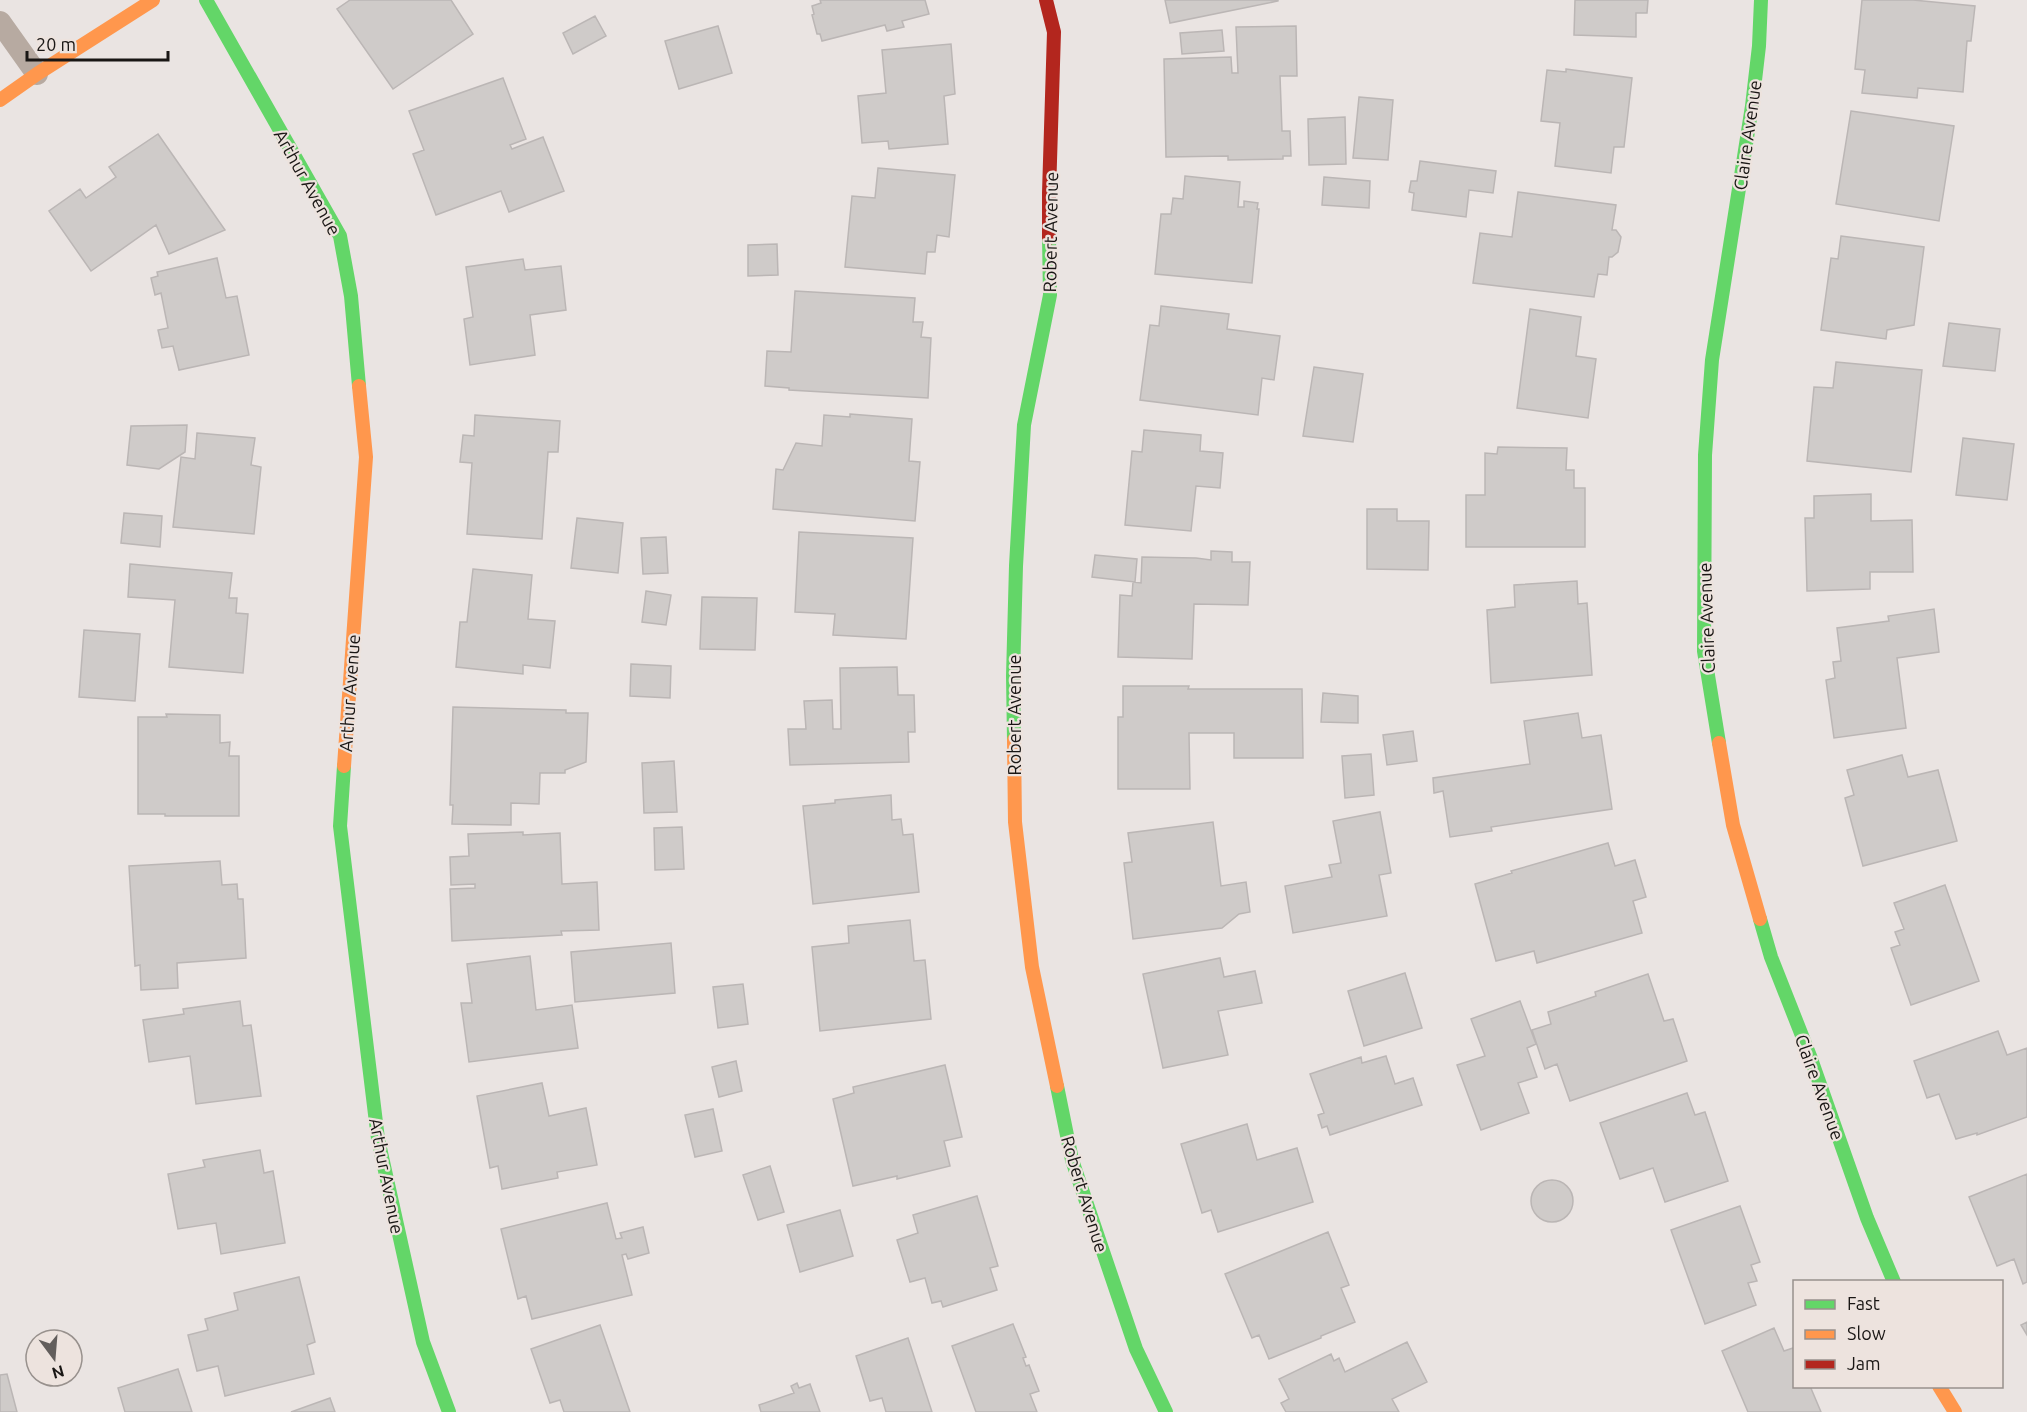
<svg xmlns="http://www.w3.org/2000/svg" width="2027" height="1412" font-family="Ubuntu,sans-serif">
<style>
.building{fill:#cfcbc9;stroke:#bbb6b5;stroke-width:1.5}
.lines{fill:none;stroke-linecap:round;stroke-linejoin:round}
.lane{stroke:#b7aaa1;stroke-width:22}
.fast{stroke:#63d668;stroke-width:14}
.slow{stroke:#ff974d;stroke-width:14}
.jam{stroke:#b3261e;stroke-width:14}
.labels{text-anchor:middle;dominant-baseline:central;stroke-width:4.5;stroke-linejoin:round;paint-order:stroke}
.street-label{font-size:18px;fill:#191614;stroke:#ede3de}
</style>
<rect width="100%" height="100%" fill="#eae4e2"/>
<path class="building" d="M350 0H451L473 34 393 89 337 9Z
M820 0H925L929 14 902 21 904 27 887 31 885 25 822 41 820 34H817L812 15 814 14 812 6 821 3Z
M1165 0H1278V1L1170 23Z
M1575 0H1648L1647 13H1636V37L1574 35Z
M1862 0H1913L1975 6 1971 41H1967L1963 92 1918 88 1917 98 1862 93 1865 70 1855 69Z
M595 16 606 36 573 54 563 33Z
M718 26 732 73 679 89 665 41Z
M1296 26 1297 76H1280L1282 131H1290L1291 156H1283V159L1228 160V156L1166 157 1164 59 1231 57 1232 73H1238L1236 27Z
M1222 30 1224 51 1182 54 1180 33Z
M951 44 955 94 944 96 948 144 889 149 888 141 862 143 858 96 886 93 882 50Z
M1566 69 1632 78 1624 147H1614L1611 173 1555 166 1560 123 1541 121 1547 70 1566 72Z
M503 78 526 139 510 145 512 149 543 137 564 191 509 212 501 191 436 215 413 154 424 150 409 111Z
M1359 97 1393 100 1388 160 1353 158Z
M1851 111 1954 126 1939 221 1836 204Z
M1345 117 1346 164 1309 165 1308 119Z
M158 134 225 230 169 254 156 225 91 271 49 211 80 189 86 198 116 177 109 167Z
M1420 161 1496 171 1493 193 1469 190 1466 217 1412 210 1414 193 1409 192 1411 181H1417Z
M878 168 955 175 949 237 937 235 935 252H927L925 274 845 267 852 196 875 198Z
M1185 176 1240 182 1238 207H1244V201L1258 203 1257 209H1259L1252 283 1155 274 1161 214H1171L1173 198 1183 199Z
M1324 177 1370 181 1369 208 1322 205Z
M1518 192 1616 205 1612 230H1616L1621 237 1618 252 1612 257H1609L1607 275 1598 274 1594 297 1473 283 1480 233 1512 237Z
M1841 236 1924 247 1914 325 1887 330 1886 339 1821 330 1831 258 1838 259Z
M777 244 778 275 748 276V245Z
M217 258 226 298 237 296 249 355 179 370 173 346 162 348 158 330 168 328 161 293 155 295 151 278 158 276 157 272Z
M523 259 525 270 561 266 566 310 530 315 535 355 470 365 464 319 473 317 466 267Z
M795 291 915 298 913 322H923L921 337 931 338 928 398 789 390V388L765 386 767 351 791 352Z
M1161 306 1229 314 1227 329 1280 336 1274 380 1262 378 1258 415 1140 400 1150 325 1159 326Z
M1530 309 1581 317 1576 356 1596 359 1588 418 1517 408Z
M1949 323 2000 329 1995 371 1943 366Z
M1836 362 1922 370 1911 472 1807 461 1814 387 1833 388Z
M1314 367 1363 374 1353 442 1303 436Z
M850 414 912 419 909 461 920 462 915 521 773 509 776 469 783 470 796 443 822 446 824 415 850 417Z
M475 415 560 421 558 452H548L542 539 467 534 472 463 460 462 463 435 474 436Z
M187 425 185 452 159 469 127 465 131 426Z
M1144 430 1201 435 1200 451 1223 453 1220 488 1196 486 1191 531 1125 525 1132 451 1142 452Z
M197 433 255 438 251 465 261 467 254 534 173 527 181 457 195 459Z
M1963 438 2014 444 2007 500 1956 495Z
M1498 447 1567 448 1566 470H1574V488H1585V547H1466V495H1485V453L1497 454Z
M1871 494V521L1912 520 1913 572H1870V589L1807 591 1805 518H1814V496Z
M1367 509H1397V521H1429L1428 570 1367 569Z
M124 513 162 516 160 547 121 543Z
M577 518 623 523 618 573 571 568Z
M799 532 913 538 906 639 833 635 835 614 795 612Z
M666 537 668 573 643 574 641 538Z
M1211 551 1232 552V562H1250L1248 605 1194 604 1192 659 1118 657 1120 595 1132 596 1133 582 1141 583 1142 557 1196 558 1211 560Z
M1095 555 1137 559 1135 582 1092 577Z
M130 564 232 573 229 598H237L236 613 248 614 243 673 169 667 175 600 128 597Z
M473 569 532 575 528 619 555 621 550 668 523 665V674L456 667 460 622H467Z
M1577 581 1578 604 1587 603 1592 675 1491 683 1487 610 1515 607 1514 585Z
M646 591 671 595 666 625 642 622Z
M702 597 757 598 755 650 700 649Z
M1934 609 1939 652 1897 658 1906 728 1834 738 1826 680 1835 678 1833 662 1841 661 1837 628 1889 621 1888 616Z
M84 630 140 634 135 701 79 697Z
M631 664 671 666 670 698 630 696Z
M897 667 898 695H914L915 732H908L909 762 790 765 788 729H806L804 701 832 700 833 729H841L840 668Z
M1123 686H1189L1188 689H1302L1303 758H1234V733H1189L1190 789H1118V717H1123Z
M1323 693 1358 696V723L1321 722Z
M453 707 566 710V713H588L586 762 565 770V773H540L539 804 511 803V825L452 824 453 805H450Z
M1578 713 1582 738 1601 735 1612 809 1491 827 1492 831 1450 837 1443 791 1434 793 1433 778 1530 764 1524 721Z
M166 714 220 715V743L230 742 229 756H239V816H165V814H138V717H167Z
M1413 731 1417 761 1387 765 1383 735Z
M1371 754 1374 795 1345 798 1342 756Z
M1902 755 1908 777 1938 770 1957 841 1863 866 1845 798 1854 795 1847 770Z
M674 761 677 812 644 813 642 763Z
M891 795 892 820 901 819 903 835 913 834 919 892 813 904 803 806 835 803V800Z
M1380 812 1391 873 1379 875 1387 916 1293 933 1285 886 1332 877 1329 865 1341 863 1333 821Z
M1213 822 1221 886 1246 882 1250 912 1239 914 1222 928 1133 939 1124 863 1132 862 1128 833Z
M682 827 684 869 655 870 654 828Z
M523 832V835L560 833 562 884 597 882 599 930 561 931 562 935 452 941 450 889 475 888V884L451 885 450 857 469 856 468 834Z
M1608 843 1615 866 1635 860 1646 897 1633 901 1642 933 1537 963 1534 951 1496 961 1475 884 1512 873 1511 871Z
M220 861 222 885 237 884 238 899H243L246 958 177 963 178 988 141 990 140 965 135 966 129 866Z
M1945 885 1979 981 1911 1005 1891 948 1900 945 1895 932 1904 929 1894 903Z
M910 920 914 961 925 960 931 1019 820 1031 812 947 849 943 848 926Z
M671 943 675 993 575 1002 571 952Z
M530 956 536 1010 572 1005 578 1048 469 1062 461 1003H472L467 964Z
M1220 958 1224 977 1255 971 1262 1003 1218 1011 1228 1055 1163 1068 1143 974Z
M1405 973 1422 1028 1364 1046 1348 991Z
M1648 974 1664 1021 1673 1019 1687 1061 1570 1101 1557 1064 1545 1069 1532 1030 1551 1024 1548 1012 1596 996 1595 992Z
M743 984 748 1024 718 1028 713 987Z
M240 1001 243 1026 251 1025 261 1096 196 1104 190 1056 149 1062 143 1020 184 1014 183 1009Z
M1520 1001 1536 1044 1527 1048 1537 1077 1518 1083 1529 1113 1481 1130 1457 1065 1485 1056 1471 1019Z
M1998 1031 2007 1055 2027 1048V1117L1977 1135V1133L1956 1139 1939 1094 1927 1098 1914 1061Z
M1386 1056 1395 1084 1413 1078 1422 1105 1330 1135 1327 1126 1322 1128 1318 1115 1324 1113 1310 1074 1361 1057 1362 1063Z
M736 1061 742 1091 719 1097 712 1067Z
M945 1065 962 1137 944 1141 950 1166 897 1179V1176L853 1186 833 1099 854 1093 853 1087Z
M542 1083 549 1116 586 1108 597 1165 557 1172 558 1178 502 1189 498 1166 490 1168 477 1096Z
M1687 1093 1695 1115 1705 1112 1728 1181 1665 1202 1653 1168 1620 1179 1600 1123Z
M713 1109 722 1151 695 1157 685 1115Z
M1247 1124 1257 1160 1297 1148 1313 1202 1218 1232 1211 1210 1202 1213 1181 1144Z
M260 1150 264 1173 273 1171 285 1243 221 1254 216 1223 178 1229 168 1174 205 1167 203 1160Z
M770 1166 784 1212 758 1220 743 1175Z
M2027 1174V1282L2023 1284 2014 1259 1997 1266 1969 1197Z
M1531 1201a21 21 0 1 1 42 0a21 21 0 1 1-42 0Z
M977 1196 998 1266 990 1268 997 1290 943 1307 941 1301 932 1303 925 1278 910 1282 897 1240 918 1233 913 1215Z
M607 1203 616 1239 622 1238 620 1233 643 1227 649 1253 628 1259 626 1254 622 1255 632 1295 532 1319 526 1296 518 1299 501 1229Z
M1740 1206 1760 1262 1751 1265 1757 1281 1748 1283 1756 1305 1705 1324 1671 1230Z
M840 1210 853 1256 800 1272 787 1225Z
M1328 1232 1349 1285 1341 1288 1355 1322 1321 1336V1338L1269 1359 1259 1335 1252 1338 1225 1274Z
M299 1277 315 1342 307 1345 314 1374 225 1396 218 1366 197 1371 188 1335 208 1330 205 1319 238 1310 234 1293Z
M2027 1322V1335L2021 1325Z
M1013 1324 1026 1357 1023 1358 1026 1366 1029 1365 1039 1391 1030 1394 1037 1412H976L952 1346Z
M600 1325 630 1412H564L560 1400 550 1403 531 1349Z
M1774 1328 1784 1351 1793 1348 1794 1351V1386H1810L1821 1412H1748L1722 1351Z
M908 1338 932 1412H886L882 1398 870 1401 856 1356Z
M1407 1342 1427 1382 1392 1399 1399 1412H1286L1281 1403 1289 1399 1279 1379 1331 1354 1334 1361 1339 1358 1345 1372Z
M178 1369 192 1412H125L118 1388Z
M7 1374 17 1412H0V1375Z
M797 1383 799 1388 810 1384 820 1412H761L759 1405 794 1393 791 1386Z
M330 1398 335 1412H291Z"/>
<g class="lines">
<path class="lane" d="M0 22 37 74"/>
<path class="fast" d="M206 0 340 236 351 296 359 386
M1014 740 1013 676 1016 566 1024 425 1050 295 1049 238
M1719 743 1704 651 1705 455 1712 360 1752 106 1759 46 1761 0
M344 766 340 826 378 1139 423 1342 449 1412
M1760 919 1771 957 1810 1056 1867 1218 1894 1282
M1057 1086 1072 1160 1136 1349 1166 1412"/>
<path class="slow" d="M0 100 37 74 153 0
M1014 740 1015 822 1032 967 1057 1086
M1719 743 1733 825 1760 919
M344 766 366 457 359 386
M1939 1386 1955 1412"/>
<path class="jam" d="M1046 0 1054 32 1049 193V238"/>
</g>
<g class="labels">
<g class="street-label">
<text transform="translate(1747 135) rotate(-82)">Claire Avenue</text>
<text transform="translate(308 182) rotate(61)">Arthur Avenue</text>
<text transform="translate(1050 232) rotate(-89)">Robert Avenue</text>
<text transform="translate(1706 618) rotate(-92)">Claire Avenue</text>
<text transform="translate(349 693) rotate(-86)">Arthur Avenue</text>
<text transform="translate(1014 715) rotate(-90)">Robert Avenue</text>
<text transform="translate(1820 1087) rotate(70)">Claire Avenue</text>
<text transform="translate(387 1176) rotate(79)">Arthur Avenue</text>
<text transform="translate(1085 1194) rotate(73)">Robert Avenue</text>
</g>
</g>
<rect x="1793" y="1280" width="210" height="108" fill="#ede3de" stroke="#98918d" stroke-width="1.5"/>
<rect x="1805" y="1300" width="30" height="9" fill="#63d668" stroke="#98918d" stroke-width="1.5"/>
<text x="1847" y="1310" font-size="18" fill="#191614">Fast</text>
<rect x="1805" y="1330" width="30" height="9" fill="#ff974d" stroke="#98918d" stroke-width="1.5"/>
<text x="1847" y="1340" font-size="18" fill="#191614">Slow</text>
<rect x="1805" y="1360" width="30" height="9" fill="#b3261e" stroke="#98918d" stroke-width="1.5"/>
<text x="1847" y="1370" font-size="18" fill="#191614">Jam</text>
<g transform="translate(54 1358) rotate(164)"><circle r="28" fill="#ede3de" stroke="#98918d" stroke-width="1.5"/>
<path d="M0-4.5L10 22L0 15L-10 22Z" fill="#625e5c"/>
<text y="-9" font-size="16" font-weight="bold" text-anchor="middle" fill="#191614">N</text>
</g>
<path d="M27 51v9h141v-9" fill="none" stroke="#191614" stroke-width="3"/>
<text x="36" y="51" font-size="18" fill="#191614" stroke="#ede3de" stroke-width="4.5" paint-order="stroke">20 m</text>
</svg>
